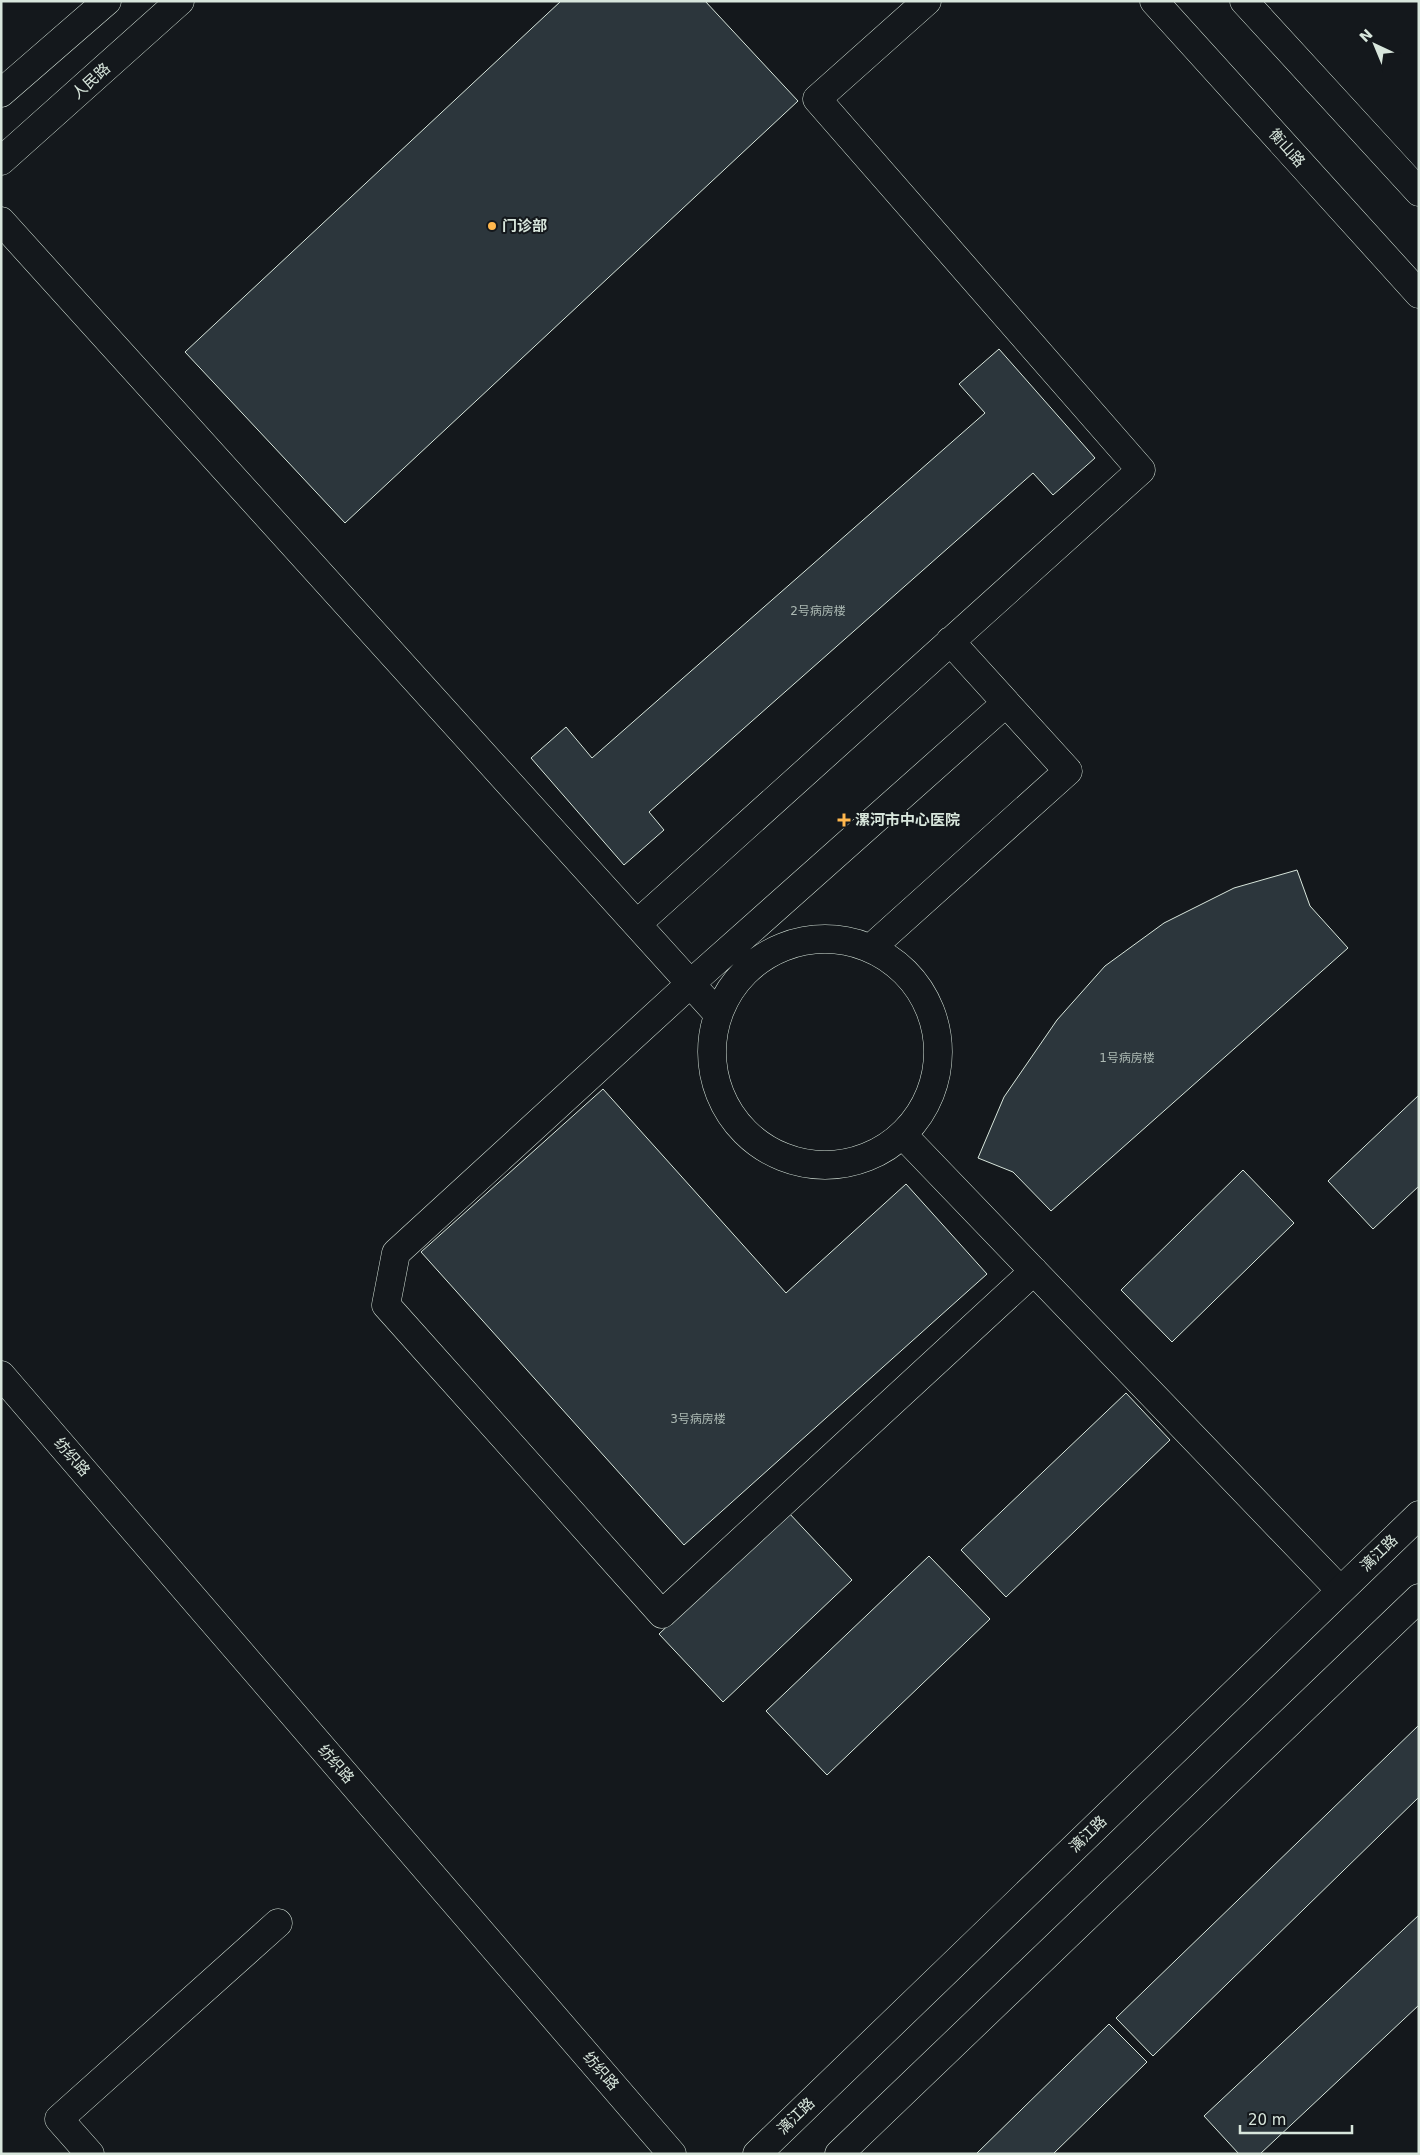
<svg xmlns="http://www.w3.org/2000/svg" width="1420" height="2155" font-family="'DejaVu Sans','Noto Sans SC',sans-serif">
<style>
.building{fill:#2c363c;stroke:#d8e6dc}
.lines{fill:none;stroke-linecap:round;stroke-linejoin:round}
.street-casing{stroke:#d8e6dc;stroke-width:29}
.secondary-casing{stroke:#d8e6dc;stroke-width:29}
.street{stroke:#14181c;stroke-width:28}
.secondary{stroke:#14181c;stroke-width:28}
.poi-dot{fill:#ffb74d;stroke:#14181c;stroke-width:2}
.labels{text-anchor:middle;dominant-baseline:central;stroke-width:4;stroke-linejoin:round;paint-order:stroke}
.number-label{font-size:12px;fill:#adbab4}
.street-label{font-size:15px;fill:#d8e6dc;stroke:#14181c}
.poi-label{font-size:15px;font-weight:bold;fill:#d8e6dc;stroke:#14181c;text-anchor:start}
</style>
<rect width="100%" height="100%" fill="#14181c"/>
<path class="building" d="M561 1H705L798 101 345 523 185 352Z
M999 349 1095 458 1053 495 1033 473 649 812 664 830 624 865 531 758 566 727 592 758 985 413 959 384Z
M1297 870 1310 906 1348 948 1051 1211 1013 1172 978 1158 1004 1097 1057 1020 1105 966 1164 923 1234 888Z
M603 1089 786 1293 906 1184 987 1274 684 1545 421 1252Z
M1419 1095V1186L1373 1229 1328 1181Z
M1243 1170 1294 1223 1172 1342 1121 1290Z
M1126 1393 1170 1440 1006 1597 961 1550Z
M788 1512 852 1580 723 1702 659 1634Z
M929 1556 990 1619 827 1775 766 1711Z
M1419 1725V1797L1153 2056 1116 2018Z
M1419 1915V2005L1260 2154H1239L1204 2116Z
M1109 2024 1147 2062 1053 2154H976Z"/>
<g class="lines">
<defs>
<path id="street" d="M1 221 717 1013
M1006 703 690 984 396 1253 386 1305 662 1614 1034 1271
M637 924 1141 470 817 99 927 1
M712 1052a113 113 0 1 1 226 0a113 113 0 1 1-226 0Z
M871 948 1068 771 950 641
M903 1135 1340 1590
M1 1375 672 2154
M90 2154 59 2119 278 1923"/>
<path id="secondary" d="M1154 1 1419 294
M1244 1 1419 192
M1 93 107 1
M1 161 180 1
M757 2154 1419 1515
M839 2154 1419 1598"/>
</defs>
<use href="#street" class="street-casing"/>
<use href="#secondary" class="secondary-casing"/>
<use href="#street" class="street"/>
<use href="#secondary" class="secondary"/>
</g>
<g class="poi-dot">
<circle cx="492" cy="226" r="5"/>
<path d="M841.5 812.5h5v5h5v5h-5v5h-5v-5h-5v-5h5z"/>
</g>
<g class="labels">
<g class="number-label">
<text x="818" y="611">2号病房楼</text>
<text x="1127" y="1058">1号病房楼</text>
<text x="698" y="1419">3号病房楼</text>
</g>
<g class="street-label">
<text transform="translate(91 81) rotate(-42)">人民路</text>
<text transform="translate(1287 148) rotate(48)">衡山路</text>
<text transform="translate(72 1457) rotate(49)">纺织路</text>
<text transform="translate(1379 1553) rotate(-44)">漓江路</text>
<text transform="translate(336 1764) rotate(49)">纺织路</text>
<text transform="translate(1088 1834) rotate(-44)">漓江路</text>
<text transform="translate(601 2071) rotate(49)">纺织路</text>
<text transform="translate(796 2116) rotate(-44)">漓江路</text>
</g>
<g class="poi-label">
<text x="502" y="226">门诊部</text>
<text x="855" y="820">漯河市中心医院</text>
</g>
</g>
<rect width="1420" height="2155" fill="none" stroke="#d8e6dc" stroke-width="5"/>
<g transform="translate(1375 45) rotate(316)" stroke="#14181c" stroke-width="4" paint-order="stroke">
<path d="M0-4L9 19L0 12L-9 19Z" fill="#d8e6dc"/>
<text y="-8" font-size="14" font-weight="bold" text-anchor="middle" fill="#d8e6dc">N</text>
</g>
<path d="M1240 2125v8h112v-8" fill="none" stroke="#d8e6dc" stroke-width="2.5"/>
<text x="1248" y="2125" font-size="15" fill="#d8e6dc" stroke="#14181c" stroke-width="4" paint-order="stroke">20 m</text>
</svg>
